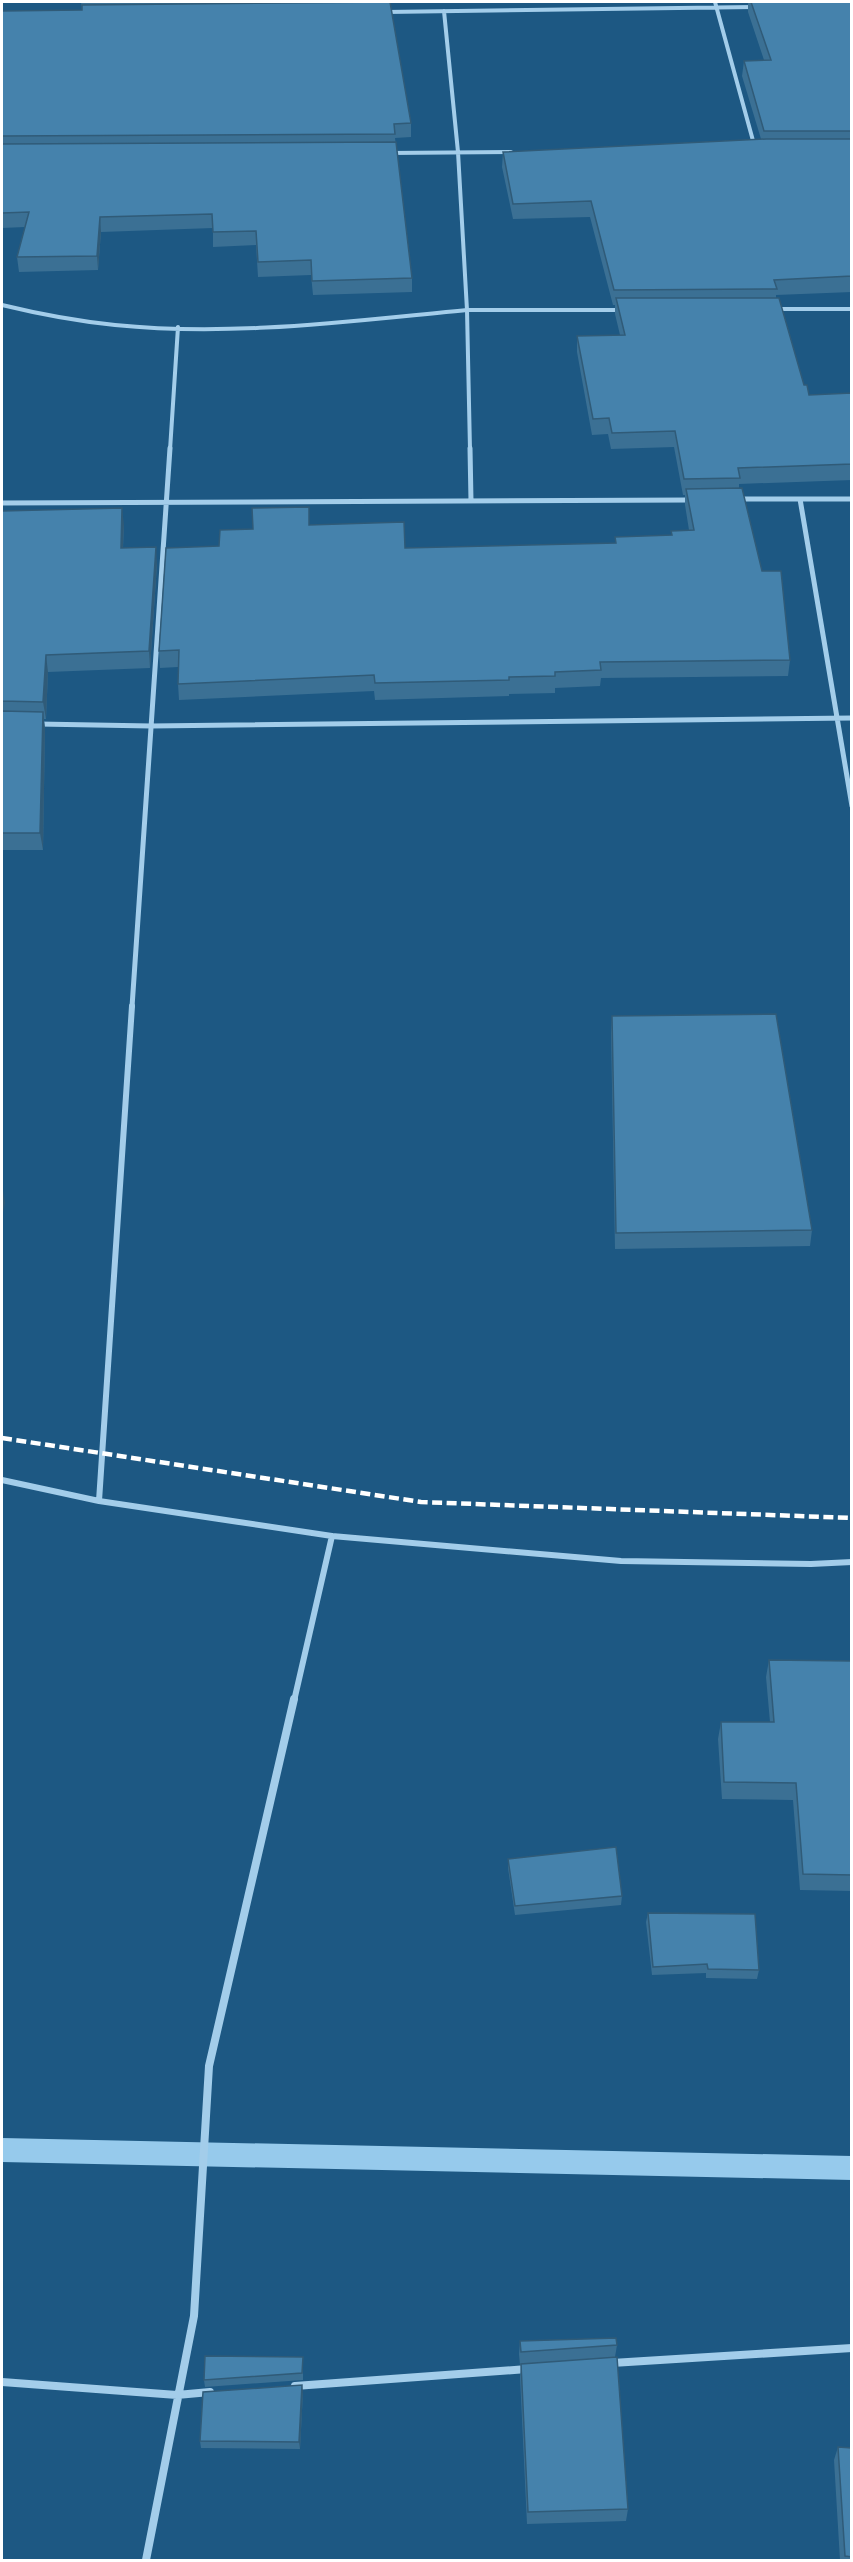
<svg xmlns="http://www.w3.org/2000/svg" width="853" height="2562" font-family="'PT Sans Narrow',sans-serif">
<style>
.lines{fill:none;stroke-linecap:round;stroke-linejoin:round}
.stream{fill:#96caec;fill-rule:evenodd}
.minor-far3{stroke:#a3cdea;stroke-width:4}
.minor-far2{stroke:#a3cdea;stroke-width:5}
.minor-far1{stroke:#a3cdea;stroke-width:6}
.minor{stroke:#a3cdea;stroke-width:8}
.rail{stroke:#fff;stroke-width:4.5;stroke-dasharray:10 4.5;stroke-linecap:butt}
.wall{fill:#3b7094}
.shaded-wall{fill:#305b78}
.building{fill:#4582ac;stroke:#305b78;stroke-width:1.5}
</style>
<rect width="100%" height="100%" fill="#1d5883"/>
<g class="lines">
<path class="stream" d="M2 2138 852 2156V2180L2 2162Z"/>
<path class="minor-far3" d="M715 2 755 148
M386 12 754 7
M389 153 511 152
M2 305C39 314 76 321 115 325 232 337 351 321 467 310L458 152 444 11
M775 309H852
M170 450 178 327
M470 450 467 310H621"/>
<path class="minor-far2" d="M470 448 471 501
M737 499H852
M800 499 852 806
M2 503 691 500
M38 724 151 726 852 718
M132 1007 170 448"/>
<path class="minor-far1" d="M2 1480 99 1501 332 1536 621 1561 811 1564 852 1562
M99 1501 132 1006
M294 1701 332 1536"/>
<path class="minor" d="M612 2363 852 2348
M2 2382 177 2395 210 2392
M295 2386 527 2369
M146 2560 194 2316 209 2066 294 1699"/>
<path class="rail" d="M2 1438 421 1502 852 1518"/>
</g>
<path class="wall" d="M81 2H390L411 123V137L395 138 412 278V292L313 295 311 275 258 277 256 245 213 247V228L101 232 98 270 19 272 17 257 25 227 2 228V11L82 10Z
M744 2H852V292L776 295V298L804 385 809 395 852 393V480L739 484V488L762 571 790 660 788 676 601 678 600 686 555 688V693L509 694V696L375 700 374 691 179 700 178 684V667L160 668 159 651 219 546 310 525 405 548 615 543V537L671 536V531L689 530 685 505V495H683L674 447 611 449 608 434 592 435 577 352V336L620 335 615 314V305H613L590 217 513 219 502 167 503 152 761 139 742 76 744 61 764 60 748 12V3H745Z
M2 511 124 525 123 548 157 564 150 668 48 672 46 719H44L45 729 43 850H2Z
M852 603V626L850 618Z
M612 1016 812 1230 810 1246 615 1249 611 1033Z
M769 1660 852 1661V1891L800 1890 793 1800 722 1799 718 1739 721 1722H770L766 1677Z
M508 1859 622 1896 621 1905 515 1915 508 1868Z
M648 1913 759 1970 757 1979 706 1978V1973L652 1975 646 1922Z
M520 2341 617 2345 615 2357 628 2509 626 2521 527 2524 520 2377 521 2365H520L519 2354Z
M303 2357V2380L205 2387 204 2380Z
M303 2392 300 2449 201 2448 200 2441Z
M838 2447 852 2448V2560H840L834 2460Z"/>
<path class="shaded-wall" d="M100 217 101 232 98 270 97 256Z
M122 508 124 525 122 565 121 548Z
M156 547 157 564 150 668 149 651Z
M46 655 48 672 46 719 43 702Z
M43 712 45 729 43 850 40 833Z
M2 1184 5 1203 2 1218Z
M302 2385 303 2392 300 2449 299 2442Z"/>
<path class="building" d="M390 2 411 123 394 124 395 134 2 136V11L82 10V5Z
M751 2H852V131H764L744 61 771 60Z
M766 139H852V276L774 280 777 289 614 290 591 201 513 204 503 152Z
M396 142 412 278 312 281 311 260 258 262 256 231 213 232 212 214 100 217 97 256 17 257 29 212 2 213V144Z
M616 298H779L804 385H807L809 395 852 393V464L738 468 740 478 684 479 675 431 612 433 609 418 593 419 577 336 625 335Z
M742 488 762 571H781L790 660 600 662 601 670 555 672V676L509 677V680L375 683 374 675 178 684 179 650 159 651 166 548 219 546 220 530 253 529 252 508 309 507V525L404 522 405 548 616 543 615 537 672 535 671 531 694 530 686 489Z
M122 508 121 548 156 547 149 651 46 655 43 702 2 701V511Z
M2 711 43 712 40 833H2Z
M776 1014 812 1230 616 1233 612 1016Z
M769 1660 852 1661V1875L803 1874 796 1783 724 1782 721 1722H774Z
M616 1847 622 1896 515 1906 508 1859Z
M648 1913 755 1914 759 1970 708 1969 707 1964 653 1967Z
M616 2338 617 2345 521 2352 520 2341Z
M205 2356 303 2357 302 2373 204 2380Z
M617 2357 628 2509 528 2512 521 2364Z
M302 2385 299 2442 200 2441 203 2392Z
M838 2447 852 2448V2557L845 2556Z"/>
<rect width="853" height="2562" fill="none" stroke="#ffffff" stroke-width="6"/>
</svg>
